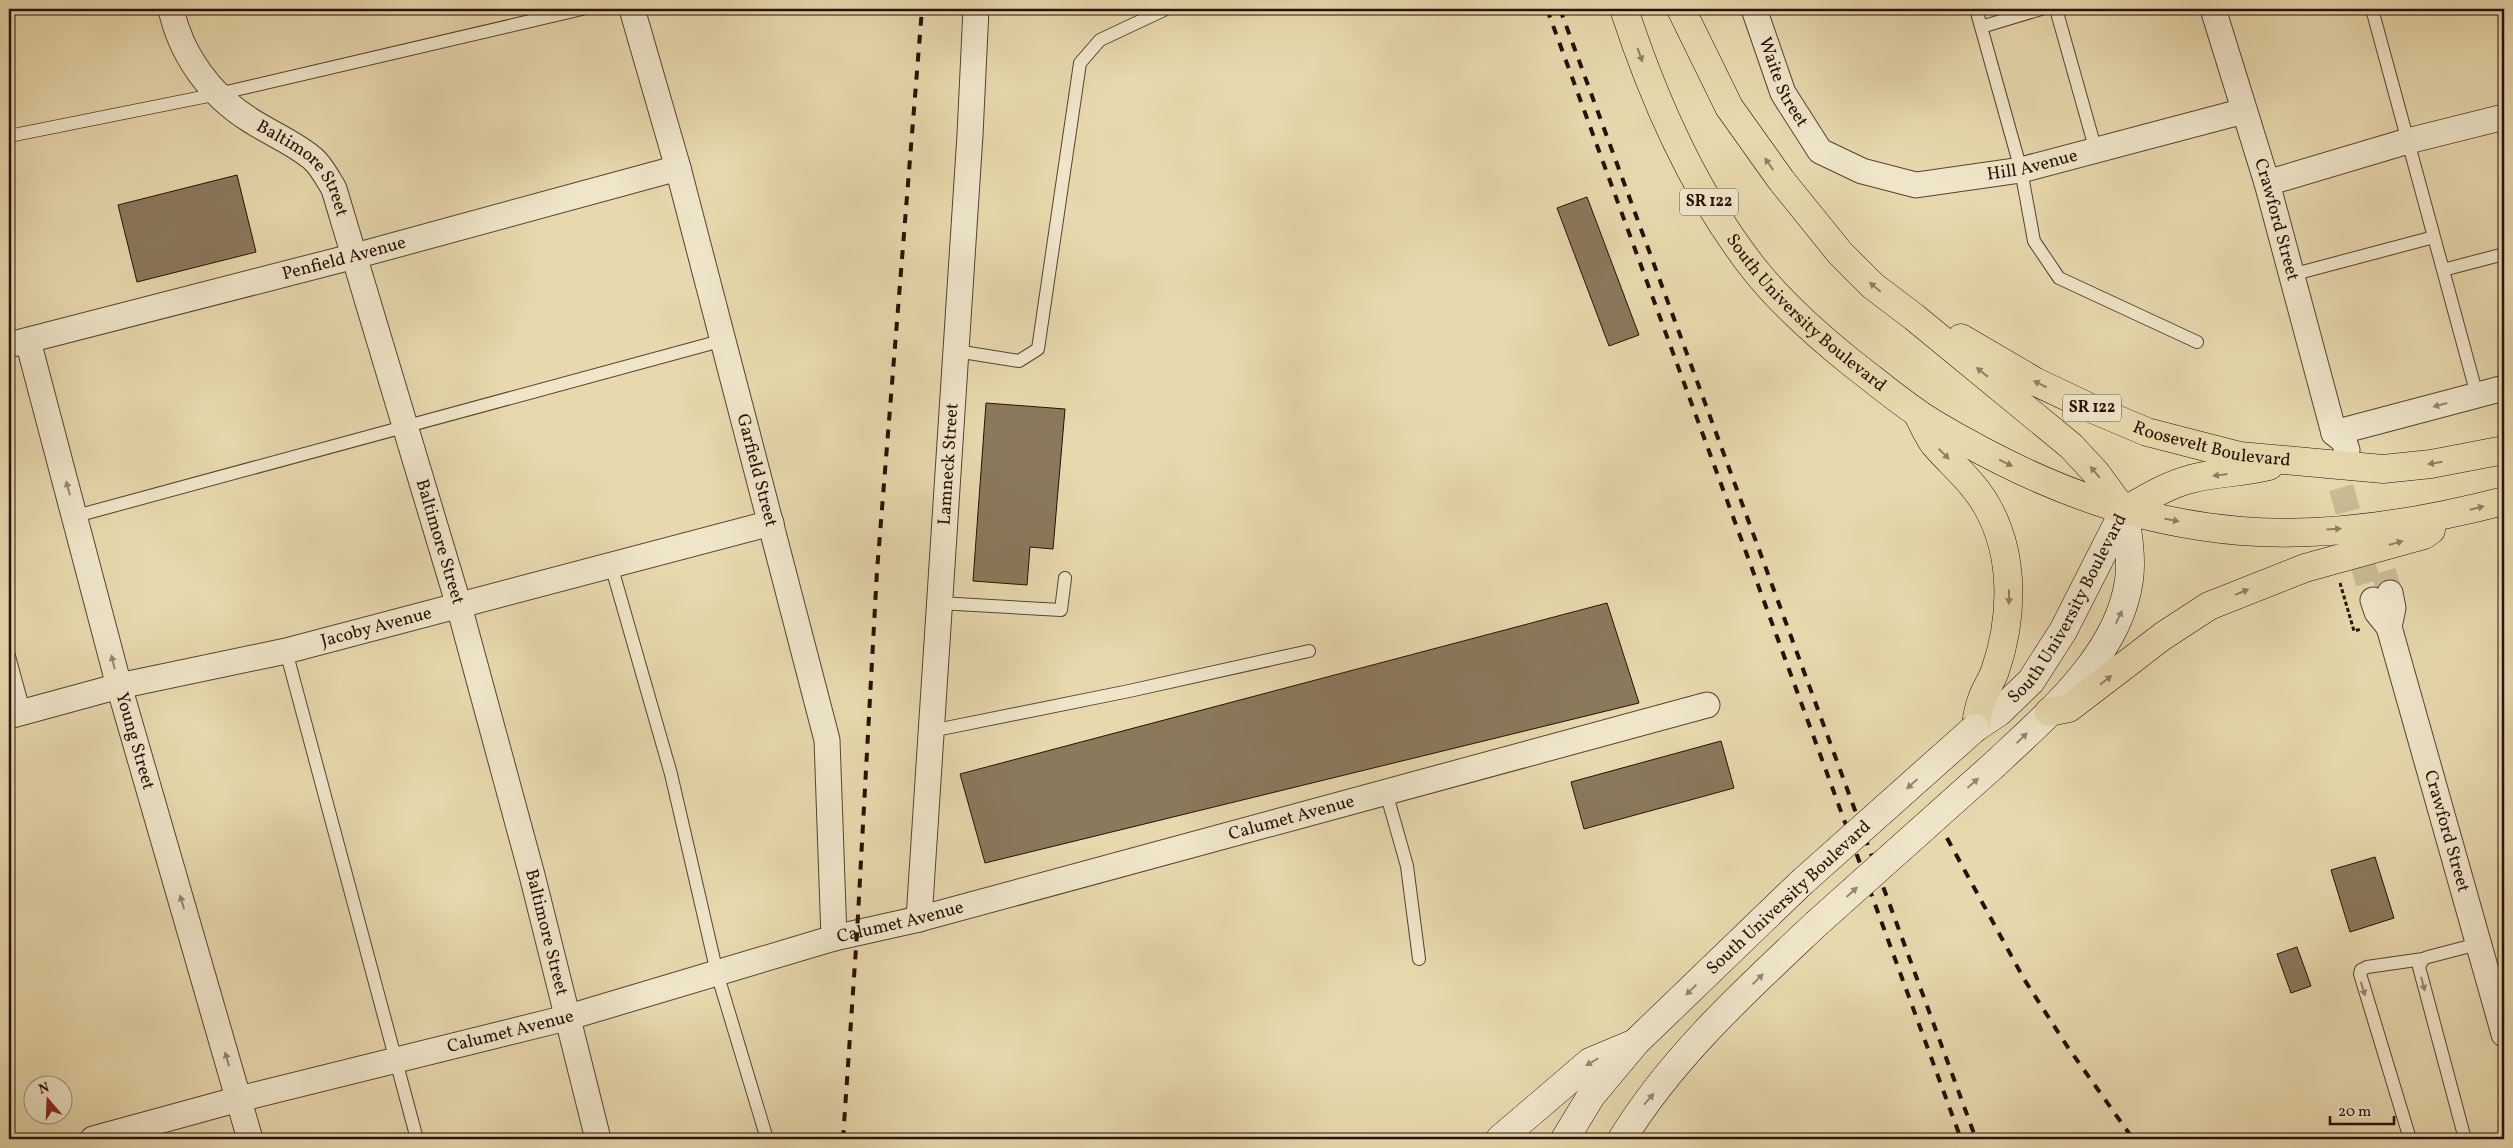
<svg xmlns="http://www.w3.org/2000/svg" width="2513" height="1148" font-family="Vollkorn,serif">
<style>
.building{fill:#8b795c;stroke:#281005}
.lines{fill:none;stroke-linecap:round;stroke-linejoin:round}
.street-tunnel{stroke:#cabb94;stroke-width:25;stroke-dasharray:25 12;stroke-linecap:butt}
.lane-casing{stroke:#58422f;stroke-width:14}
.street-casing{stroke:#58422f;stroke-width:27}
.secondary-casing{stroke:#281005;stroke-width:29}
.primary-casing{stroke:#281005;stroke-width:29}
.path{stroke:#281005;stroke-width:3;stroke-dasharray:4 2.5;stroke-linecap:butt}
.lane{stroke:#efe6ca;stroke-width:12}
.street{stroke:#efe6ca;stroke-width:25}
.secondary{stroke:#efe6ca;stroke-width:28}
.primary{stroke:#e7d9ad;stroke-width:28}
.rail{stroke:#281005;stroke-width:4;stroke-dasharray:9 9;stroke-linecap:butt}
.secondary-bridge-casing{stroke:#281005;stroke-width:29;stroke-linecap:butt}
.secondary-bridge{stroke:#efe6ca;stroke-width:28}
.oneway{fill:#917f61}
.oneway2{fill:#958671}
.labels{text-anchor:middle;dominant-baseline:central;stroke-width:4;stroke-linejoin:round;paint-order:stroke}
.shield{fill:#efe6ca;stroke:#645040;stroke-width:1}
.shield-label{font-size:16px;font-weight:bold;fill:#281005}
.street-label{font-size:18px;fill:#281005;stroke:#efe6ca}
</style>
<rect width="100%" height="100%" fill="#e7d9ad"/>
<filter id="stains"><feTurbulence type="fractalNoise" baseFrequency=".004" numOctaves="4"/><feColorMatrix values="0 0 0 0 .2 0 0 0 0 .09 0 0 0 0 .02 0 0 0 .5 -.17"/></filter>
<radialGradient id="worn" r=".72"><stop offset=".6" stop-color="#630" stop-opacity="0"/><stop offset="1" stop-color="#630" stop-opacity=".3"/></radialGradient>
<path class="building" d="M237 175 256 252 137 282 118 205Z
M1587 197 1639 335 1609 346 1557 208Z
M986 403 1065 409 1053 549 1030 547 1027 585 973 581Z
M1607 603 1639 703 985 863 960 774Z
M1721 741 1734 788 1584 829 1571 782Z
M2375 857 2394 918 2350 932 2331 870Z
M2297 947 2311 986 2291 993 2277 954Z"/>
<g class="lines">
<path class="street-tunnel" d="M2331 452 2373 600
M2373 536 2390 593"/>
<defs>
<path id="lane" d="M1976 9 2021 170 2034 241 2059 278 2197 342
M2056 9 2096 151
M2372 9 2477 395
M1981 27 2041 9
M9 136 218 94 582 9
M2443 270 2504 254
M2291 275 2434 237
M956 351 1019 361 1038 349 1080 63 1100 40 1166 9
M76 516 724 340
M611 565 671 774 717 973 767 1139
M939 603 1061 610 1065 578
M286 651 417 1139
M9 656 24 711
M931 731 1129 691 1309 651
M1386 792 1407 866 1419 959
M2410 1139 2360 974 2361 970 2367 967 2423 959
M2465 1139 2419 967 2423 959 2428 957 2478 944"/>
<g id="street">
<path id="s1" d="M171 9C181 55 210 95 250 120 270 133 294 143 312 158 321 165 328 179 334 189L459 606 532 875 598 1139"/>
<path id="s2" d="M632 9 678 168 827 740 834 938"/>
<path id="s3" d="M1754 9 1783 93 1820 151 1862 171 1916 185 2021 170 2244 111"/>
<path id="s4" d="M2213 9 2267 183 2334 433 2344 441 2347 450"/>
<path d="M2267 183 2408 141 2504 117"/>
<path id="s5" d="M28 341 119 686 250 1139"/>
<path id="s6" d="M9 345 355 256 678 168"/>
<path d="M2334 433 2504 388"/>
<path id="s7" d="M2373 600 2377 612 2389 627 2504 1034"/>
<path d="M2389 627 2393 608 2390 593"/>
<path id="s8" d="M9 716 119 686 286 651 771 523"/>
<path id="s9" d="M919 919 970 135 976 9"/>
<path id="s10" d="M93 1139 239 1099 566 1018 834 938 919 919 1707 705"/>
</g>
<g id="secondary">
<path id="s11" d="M1975 728 1999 712 2031 681 2063 631 2124 511"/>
<path d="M1995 764C2047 715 2119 655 2129 580 2132 557 2128 534 2124 511"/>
<path d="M1500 1139 1590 1062 1633 1044"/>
<path d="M1565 1139 1591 1096 1636 1042 1801 883"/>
<path d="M1622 1139C1672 1057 1746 990 1816 924"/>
</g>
<g id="primary">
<path id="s12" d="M1624 9C1654 101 1694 193 1755 270 1783 305 1818 336 1853 364 1874 380 1894 397 1916 412 1931 423 1948 432 1964 441 2053 491 2139 522 2241 531 2329 538 2419 523 2504 501"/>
<path d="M1681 9 1729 107 1781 180 1840 253 1873 286 1914 317 2071 446 2096 473 2124 511"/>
<path id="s13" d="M1961 338 2036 382 2095 410 2147 432 2240 456 2383 469 2431 464 2504 450"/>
<path d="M1919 417C1924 426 1928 436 1934 444 1952 465 1974 482 1988 508 2015 557 2013 619 1995 671 1991 682 1984 691 1981 702 1978 710 1977 720 1975 728"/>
<path d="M2124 511C2145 499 2167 485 2191 479 2216 472 2243 473 2269 466"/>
<path d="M2049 712 2069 708 2163 636 2209 606 2305 568 2424 535 2431 530"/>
</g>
</defs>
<use href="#lane" class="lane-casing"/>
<use href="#street" class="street-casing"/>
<use href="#secondary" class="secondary-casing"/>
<use href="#primary" class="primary-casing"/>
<path class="path" d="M2340 583 2354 631 2361 629"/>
<use href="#lane" class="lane"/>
<use href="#street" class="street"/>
<use href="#secondary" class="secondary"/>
<use href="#primary" class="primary"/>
<path class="rail" d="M1547 9 1961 1139
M1560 9 1976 1139
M1947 838 2024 979 2067 1046 2133 1139
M843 1139 857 933 877 571 922 9"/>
<defs>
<path id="secondary-bridge" d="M1801 883 1975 728
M1816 924 1995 764"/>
</defs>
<use href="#secondary-bridge" class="secondary-bridge-casing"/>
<use href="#secondary-bridge" class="secondary-bridge"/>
</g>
<defs><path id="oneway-solid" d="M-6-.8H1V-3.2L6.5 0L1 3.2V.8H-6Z" transform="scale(1.25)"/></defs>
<g class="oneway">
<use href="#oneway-solid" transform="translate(1640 55) rotate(70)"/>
<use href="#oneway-solid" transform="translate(1769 164) rotate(-125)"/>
<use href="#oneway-solid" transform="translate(1875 287) rotate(-140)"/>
<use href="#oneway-solid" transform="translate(1982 372) rotate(-141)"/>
<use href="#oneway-solid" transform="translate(2040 384) rotate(-154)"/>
<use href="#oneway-solid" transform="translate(1944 454) rotate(45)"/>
<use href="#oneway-solid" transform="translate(2006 463) rotate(26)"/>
<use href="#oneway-solid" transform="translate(2435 463) rotate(171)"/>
<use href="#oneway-solid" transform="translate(2095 472) rotate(-130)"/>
<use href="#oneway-solid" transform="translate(2220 475) rotate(173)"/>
<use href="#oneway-solid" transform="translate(2477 508) rotate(-14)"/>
<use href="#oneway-solid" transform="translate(2172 520) rotate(10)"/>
<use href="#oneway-solid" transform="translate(2334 529) rotate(-4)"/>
<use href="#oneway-solid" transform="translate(2396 543) rotate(-16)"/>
<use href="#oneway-solid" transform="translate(2242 592) rotate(-23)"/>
<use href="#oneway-solid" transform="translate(2009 597) rotate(90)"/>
<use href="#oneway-solid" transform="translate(2106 680) rotate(-38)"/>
</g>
<g class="oneway2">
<use href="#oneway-solid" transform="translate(2440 405) rotate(165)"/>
<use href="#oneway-solid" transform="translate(68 488) rotate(-105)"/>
<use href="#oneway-solid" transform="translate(2119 617) rotate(-65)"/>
<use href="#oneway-solid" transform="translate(113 662) rotate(-104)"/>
<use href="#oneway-solid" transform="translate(2022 738) rotate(-44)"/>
<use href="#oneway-solid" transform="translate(1973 783) rotate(-42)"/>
<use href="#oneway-solid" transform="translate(1912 784) rotate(138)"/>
<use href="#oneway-solid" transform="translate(1852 892) rotate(-42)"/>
<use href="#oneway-solid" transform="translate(182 902) rotate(-106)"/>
<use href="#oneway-solid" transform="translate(1758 979) rotate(-44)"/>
<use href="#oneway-solid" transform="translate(2423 984) rotate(75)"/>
<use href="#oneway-solid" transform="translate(2363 989) rotate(73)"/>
<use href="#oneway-solid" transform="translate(1691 990) rotate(136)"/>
<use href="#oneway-solid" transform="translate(227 1059) rotate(-106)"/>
<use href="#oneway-solid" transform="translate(1592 1062) rotate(150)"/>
<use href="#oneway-solid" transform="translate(1649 1099) rotate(-49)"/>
</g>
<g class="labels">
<g class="shield">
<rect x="1680" y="188.5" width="58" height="27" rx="4"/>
<rect x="2063" y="394.5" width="58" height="27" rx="4"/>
</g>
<g class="shield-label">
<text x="1709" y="202">SR 122</text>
<text x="2092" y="408">SR 122</text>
</g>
<g class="street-label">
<text stroke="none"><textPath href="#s3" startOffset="79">Waite Street</textPath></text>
<text stroke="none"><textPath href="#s3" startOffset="378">Hill Avenue</textPath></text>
<text stroke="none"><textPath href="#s1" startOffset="214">Baltimore Street</textPath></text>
<text stroke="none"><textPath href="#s4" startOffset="220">Crawford Street</textPath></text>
<text stroke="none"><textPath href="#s6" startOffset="346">Penfield Avenue</textPath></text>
<text stroke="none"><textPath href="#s12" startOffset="360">South University Boulevard</textPath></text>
<text stroke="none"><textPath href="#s13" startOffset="275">Roosevelt Boulevard</textPath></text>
<text stroke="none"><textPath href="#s9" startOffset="456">Lamneck Street</textPath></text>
<text stroke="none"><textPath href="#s2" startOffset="478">Garfield Street</textPath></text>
<text stroke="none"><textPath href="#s1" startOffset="619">Baltimore Street</textPath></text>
<text stroke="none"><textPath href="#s11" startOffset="154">South University Boulevard</textPath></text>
<text stroke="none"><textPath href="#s8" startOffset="378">Jacoby Avenue</textPath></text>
<text stroke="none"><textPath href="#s5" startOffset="414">Young Street</textPath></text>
<text stroke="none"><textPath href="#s10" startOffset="1241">Calumet Avenue</textPath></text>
<text stroke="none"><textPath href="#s7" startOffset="244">Crawford Street</textPath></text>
<text transform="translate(1789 898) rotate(-43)">South University Boulevard</text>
<text stroke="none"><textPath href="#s10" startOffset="836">Calumet Avenue</textPath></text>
<text stroke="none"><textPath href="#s1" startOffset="1024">Baltimore Street</textPath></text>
<text stroke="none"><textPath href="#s10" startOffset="431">Calumet Avenue</textPath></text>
</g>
</g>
<rect width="2513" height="1148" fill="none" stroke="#e7d9ad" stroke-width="30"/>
<rect x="10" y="10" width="2493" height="1128" fill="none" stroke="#281005" stroke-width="2.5"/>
<rect x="15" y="15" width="2483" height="1118" fill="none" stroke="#281005"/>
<g transform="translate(48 1100) rotate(341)"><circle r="24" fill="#efe6ca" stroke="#9f907b"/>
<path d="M0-4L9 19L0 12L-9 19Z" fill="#8f2418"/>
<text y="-8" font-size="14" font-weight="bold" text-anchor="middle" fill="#281005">N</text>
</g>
<path d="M2330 1116v8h64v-8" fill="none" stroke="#281005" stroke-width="2.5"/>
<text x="2338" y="1116" font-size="15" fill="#281005" stroke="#efe6ca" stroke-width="4" paint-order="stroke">20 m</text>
<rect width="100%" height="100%" filter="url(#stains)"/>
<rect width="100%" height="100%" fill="url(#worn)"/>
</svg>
